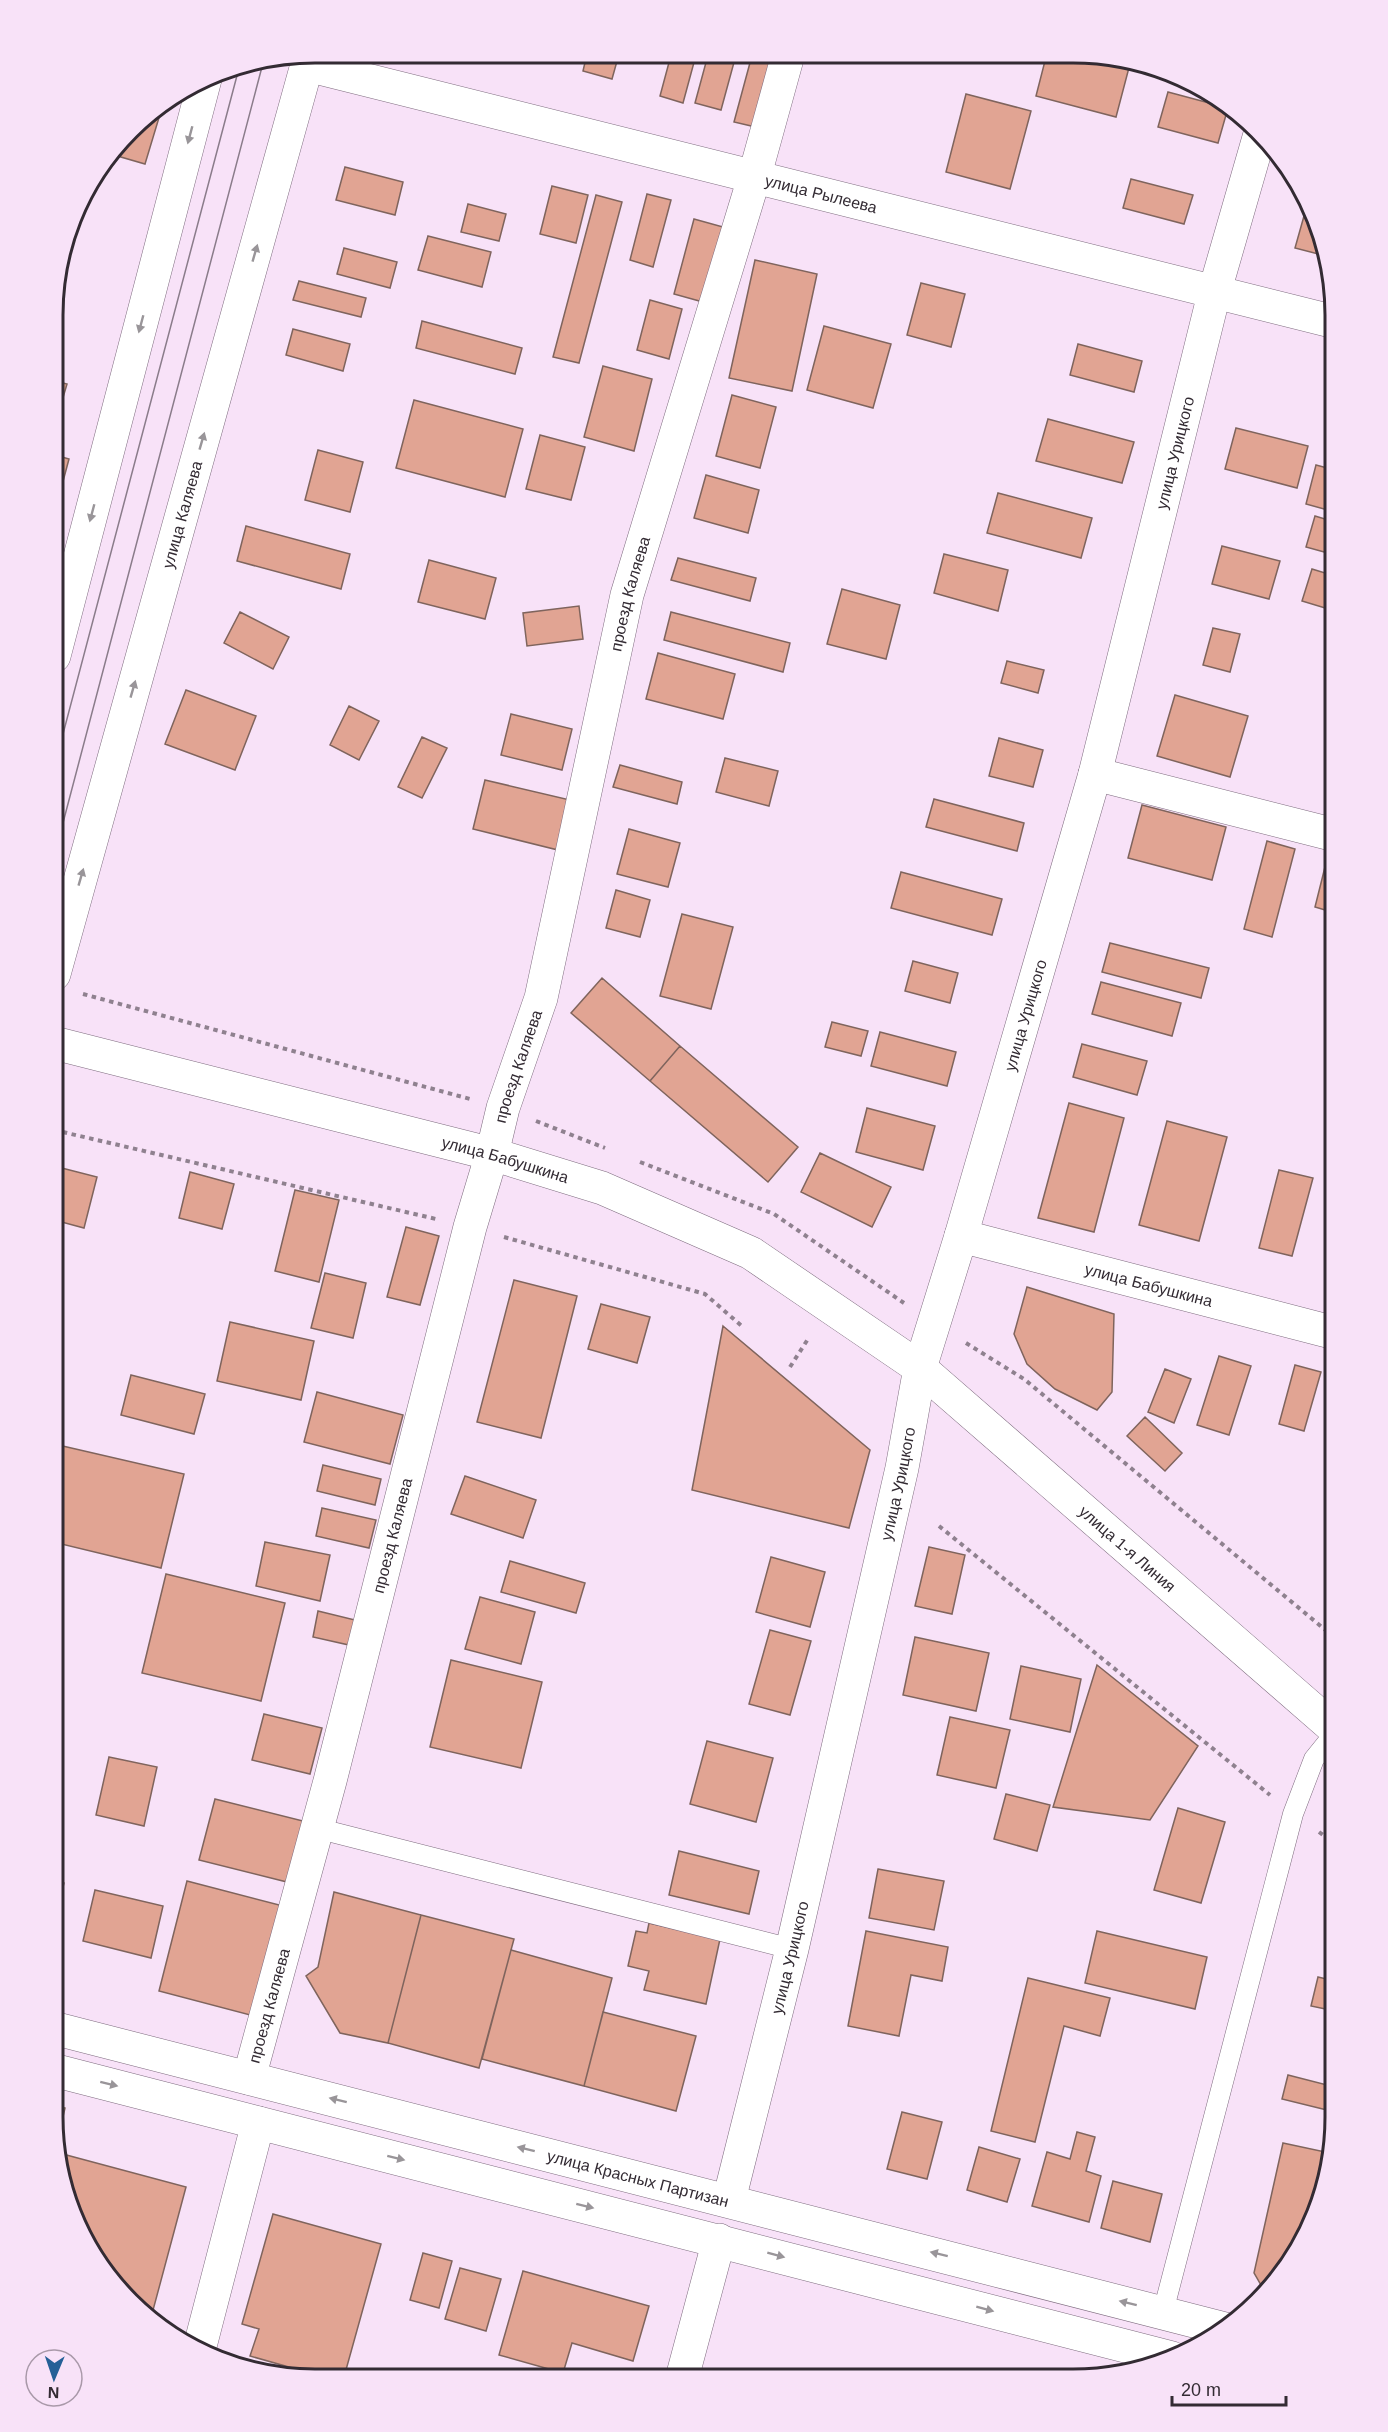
<svg xmlns="http://www.w3.org/2000/svg" width="1388" height="2432" font-family="Helvetica,sans-serif">
<style>
.building{fill:#e1a493;stroke:#7f645d;stroke-width:1.5}
.lines{fill:none;stroke-linecap:round;stroke-linejoin:round}
.lane-casing{stroke:#7e6c7f;stroke-width:21}
.street-casing{stroke:#7e6c7f;stroke-width:34}
.secondary-casing{stroke:#7e6c7f;stroke-width:34}
.highway-casing{stroke:#7e6c7f;stroke-width:34}
.path{stroke:#8f818f;stroke-width:4;stroke-dasharray:4.5 4.5;stroke-linecap:butt}
.lane{stroke:#fff;stroke-width:20}
.street{stroke:#fff;stroke-width:33}
.secondary{stroke:#fff;stroke-width:33}
.highway{stroke:#fff;stroke-width:33}
.tram{stroke:#8a7c8a;stroke-width:1.5}
.oneway{fill:#999599}
.labels{text-anchor:middle;dominant-baseline:central;stroke-width:5;stroke-linejoin:round;paint-order:stroke}
.street-label{font-size:16px;fill:#332b33;stroke:#f8e2f8}
.rim{fill:none;stroke:#332b33;stroke-width:3}
</style>
<rect width="100%" height="100%" fill="#f8e2f8"/>
<path class="building" d="M587 54H619L612 79 583 71Z
M671 55H696L683 103 660 96Z
M708 55H736L721 110 695 103Z
M743 55H779L776 65Z
M1046 57H1122L1131 60 1116 117 1036 96Z
M751 59 776 65 760 128 734 122Z
M1168 92 1228 108 1218 143 1158 127Z
M966 94 1031 111 1010 189 946 172Z
M156 109 161 111 145 164 114 155 142 118Z
M345 167 403 182 395 215 336 200Z
M1131 179 1193 195 1184 224 1123 208Z
M552 186 588 195 576 243 540 234Z
M647 194 671 200 653 267 630 260Z
M596 195 622 202 579 363 553 357Z
M468 204 506 214 499 241 461 232Z
M1304 216 1316 219 1321 231 1326 256 1295 248Z
M694 219 723 227 703 302 674 294Z
M428 236 491 252 482 287 418 270Z
M344 248 397 262 390 288 337 274Z
M755 260 817 274 792 391 729 378Z
M299 281 366 298 361 317 293 300Z
M921 283 965 294 951 347 907 335Z
M650 300 682 309 669 359 637 350Z
M422 321 522 348 515 374 416 348Z
M824 326 891 344 873 408 807 390Z
M293 329 350 344 343 371 286 355Z
M1078 344 1142 361 1134 392 1070 375Z
M603 366 652 379 634 451 584 437Z
M55 381 67 384 57 418H55Z
M732 395 776 407 760 468 716 456Z
M414 400 523 429 505 497 396 468Z
M1048 419 1134 442 1122 483 1036 461Z
M1236 428 1308 446 1297 488 1225 469Z
M540 435 585 447 571 500 526 489Z
M318 450 363 462 350 512 305 500Z
M55 455 69 459 54 515Z
M1316 465 1335 470V512L1306 504Z
M706 475 759 490 748 533 694 518Z
M998 493 1092 518 1081 558 987 533Z
M1315 516 1335 522V555L1306 547Z
M246 526 350 554 341 589 237 561Z
M1222 546 1280 561 1269 599 1212 584Z
M944 554 1008 570 998 611 934 593Z
M678 558 756 578 750 601 671 580Z
M429 560 496 578 485 619 418 602Z
M1312 569 1335 576V611L1302 601Z
M842 589 900 605 886 659 827 644Z
M579 606 583 639 527 646 523 613Z
M240 612 289 637 273 669 224 643Z
M671 612 790 643 783 672 664 640Z
M1213 628 1240 634 1230 672 1203 665Z
M658 653 735 674 723 719 646 699Z
M1007 661 1044 670 1038 693 1001 683Z
M186 690 256 716 235 770 165 744Z
M1175 695 1248 716 1230 777 1157 756Z
M349 706 379 721 359 760 330 745Z
M511 714 572 729 562 770 501 755Z
M422 737 447 748 422 798 398 787Z
M999 738 1043 750 1033 787 989 776Z
M725 758 778 771 769 806 716 792Z
M620 765 682 782 677 804 613 787Z
M485 780 570 800 558 850 473 829Z
M934 799 1024 823 1017 851 926 827Z
M1142 805 1226 827 1212 880 1128 858Z
M629 829 680 843 668 887 617 874Z
M1267 841 1295 849 1272 937 1244 929Z
M1325 867 1335 869V913L1315 907Z
M901 872 1002 899 992 935 891 908Z
M616 890 650 900 640 937 606 928Z
M682 914 733 927 711 1009 660 996Z
M1110 943 1209 968 1201 998 1102 972Z
M913 961 958 973 950 1003 905 991Z
M602 978 680 1046 650 1081 571 1013Z
M1101 982 1181 1003 1172 1036 1092 1014Z
M1335 988V1026L1326 1023Z
M832 1022 868 1031 861 1056 825 1047Z
M880 1032 956 1052 947 1086 871 1066Z
M1082 1044 1147 1061 1137 1095 1073 1077Z
M680 1046 798 1147 768 1182 650 1081Z
M1069 1103 1124 1118 1094 1232 1038 1218Z
M867 1108 935 1126 923 1170 856 1152Z
M1167 1121 1227 1137 1199 1241 1139 1225Z
M820 1153 891 1187 872 1227 801 1192Z
M54 1166 97 1177 84 1228 54 1220Z
M1279 1170 1313 1178 1292 1256 1259 1248Z
M190 1172 234 1184 222 1229 179 1218Z
M295 1190 339 1200 319 1282 275 1271Z
M406 1227 439 1236 420 1305 387 1297Z
M325 1273 366 1283 353 1338 311 1328Z
M514 1280 577 1296 541 1438 477 1422Z
M1027 1287 1114 1314 1112 1392 1097 1410 1055 1389 1027 1364 1014 1334Z
M601 1304 650 1317 637 1363 588 1349Z
M230 1322 314 1341 301 1400 217 1381Z
M723 1326 870 1450 849 1528 692 1490Z
M1219 1356 1251 1366 1229 1435 1197 1425Z
M1295 1365 1321 1372 1304 1431 1279 1424Z
M1165 1369 1191 1379 1174 1423 1148 1412Z
M131 1375 205 1394 194 1434 121 1415Z
M317 1392 403 1415 390 1464 304 1442Z
M1145 1417 1182 1453 1165 1471 1127 1436Z
M54 1444 184 1474 161 1568 53 1542Z
M323 1465 381 1479 375 1505 317 1491Z
M465 1476 536 1500 523 1538 451 1514Z
M322 1508 376 1520 369 1548 316 1536Z
M265 1542 330 1555 320 1601 256 1586Z
M929 1547 965 1555 952 1614 915 1606Z
M771 1557 825 1572 810 1627 756 1612Z
M510 1561 585 1583 576 1613 501 1592Z
M166 1574 285 1603 261 1701 142 1673Z
M480 1597 535 1612 521 1664 465 1649Z
M318 1611 355 1620 349 1645 313 1637Z
M770 1630 811 1641 790 1715 749 1704Z
M915 1637 989 1653 976 1711 903 1695Z
M451 1660 542 1682 521 1768 430 1747Z
M1097 1665 1198 1746 1150 1820 1053 1807Z
M1021 1666 1081 1679 1070 1732 1010 1719Z
M264 1714 322 1728 310 1774 252 1760Z
M950 1717 1010 1730 996 1788 937 1775Z
M707 1741 773 1758 756 1822 690 1804Z
M109 1757 157 1767 144 1826 96 1815Z
M1006 1794 1050 1805 1037 1851 994 1839Z
M215 1799 307 1822 291 1883 199 1860Z
M1178 1808 1225 1822 1201 1903 1154 1890Z
M679 1851 759 1871 749 1914 669 1895Z
M878 1869 944 1881 934 1930 869 1918Z
M53 1880 64 1883 53 1926Z
M187 1881 287 1907 258 2017 159 1991Z
M95 1890 163 1906 151 1958 83 1941Z
M334 1892 421 1915 388 2043 340 2033 306 1976 318 1967Z
M421 1915 514 1939 479 2068 388 2043Z
M649 1923 720 1939 706 2004 644 1990 649 1971 628 1966 636 1931 647 1933Z
M866 1931 948 1947 942 1981 911 1975 899 2036 848 2026Z
M1097 1931 1207 1957 1195 2009 1085 1983Z
M511 1950 612 1978 584 2086 482 2059Z
M1318 1977 1335 1981V2011L1311 2006Z
M1028 1978 1110 1998 1100 2036 1064 2026 1035 2142 991 2131Z
M603 2012 696 2036 676 2111 584 2086Z
M1288 2075 1335 2087V2112L1282 2099Z
M53 2105 65 2108 61 2125 53 2123Z
M902 2112 942 2122 927 2179 887 2169Z
M1077 2132 1095 2137 1086 2171 1101 2176 1089 2222 1032 2206 1047 2152 1070 2159Z
M1283 2143 1330 2153 1316 2217 1281 2277 1265 2292 1254 2273Z
M979 2147 1020 2159 1007 2202 967 2190Z
M59 2153 186 2187 152 2314 142 2312 97 2263 67 2201Z
M1113 2181 1162 2194 1150 2242 1101 2228Z
M273 2214 381 2244 344 2377H324L250 2356 259 2329 242 2324Z
M423 2253 452 2261 439 2308 410 2300Z
M460 2268 501 2279 486 2331 445 2319Z
M523 2271 649 2306 633 2361 572 2343 563 2373 499 2355Z"/>
<g class="lines">
<defs>
<path id="lane" d="M316 1828 792 1949
M1163 2312 1293 1814 1314 1759 1335 1733"/>
<g id="street">
<path id="s1" d="M307 65 1335 322"/>
<path d="M54 656 205 79"/>
<path d="M1095 774 1335 835"/>
<path id="s2" d="M54 974 310 54"/>
<path id="s3" d="M961 1236 1335 1333"/>
<path id="s4" d="M249 2078 330 1781 470 1227 492 1154 503 1108 541 998 627 595 754 178 788 55"/>
<path id="s5" d="M729 2200 792 1949 902 1468 920 1368 961 1236 1095 774 1215 290 1260 134"/>
<path d="M199 2350 258 2123"/>
<path d="M682 2378 719 2240"/>
</g>
<g id="secondary">
<path id="s6" d="M54 1043 492 1154 602 1188 751 1253 920 1368 1335 1729"/>
</g>
<g id="highway">
<path id="s7" d="M53 2028 1225 2329"/>
<path d="M53 2070 1172 2358"/>
</g>
</defs>
<use href="#lane" class="lane-casing"/>
<use href="#street" class="street-casing"/>
<use href="#secondary" class="secondary-casing"/>
<use href="#highway" class="highway-casing"/>
<path class="path" d="M83 994 470 1099
M54 1094 58 1081
M536 1121 605 1148
M54 1130 436 1219
M640 1162 774 1214 904 1303
M504 1237 705 1294 744 1328
M966 1343 1024 1379 1335 1638
M790 1367 808 1339
M939 1526 1270 1795
M1319 1832 1335 1844"/>
<use href="#lane" class="lane"/>
<use href="#street" class="street"/>
<use href="#secondary" class="secondary"/>
<use href="#highway" class="highway"/>
<path class="tram" d="M54 768 239 68
M54 857 263 63"/>
</g>
<defs><path id="oneway-solid" d="M-6-.8H1V-3.2L6.5 0L1 3.2V.8H-6Z" transform="scale(1.5)"/></defs>
<g class="oneway">
<use href="#oneway-solid" transform="translate(190 135) rotate(105)"/>
<use href="#oneway-solid" transform="translate(255 253) rotate(-74)"/>
<use href="#oneway-solid" transform="translate(141 324) rotate(105)"/>
<use href="#oneway-solid" transform="translate(202 441) rotate(-74)"/>
<use href="#oneway-solid" transform="translate(92 513) rotate(105)"/>
<use href="#oneway-solid" transform="translate(133 689) rotate(-74)"/>
<use href="#oneway-solid" transform="translate(81 877) rotate(-74)"/>
<use href="#oneway-solid" transform="translate(109 2084) rotate(14)"/>
<use href="#oneway-solid" transform="translate(338 2100) rotate(-166)"/>
<use href="#oneway-solid" transform="translate(526 2149) rotate(-166)"/>
<use href="#oneway-solid" transform="translate(396 2158) rotate(14)"/>
<use href="#oneway-solid" transform="translate(585 2206) rotate(14)"/>
<use href="#oneway-solid" transform="translate(939 2254) rotate(-166)"/>
<use href="#oneway-solid" transform="translate(776 2255) rotate(15)"/>
<use href="#oneway-solid" transform="translate(1128 2303) rotate(-166)"/>
<use href="#oneway-solid" transform="translate(985 2309) rotate(15)"/>
</g>
<g class="labels">
<g class="street-label">
<text stroke="none"><textPath href="#s1" startOffset="530">улица Рылеева</textPath></text>
<text stroke="none"><textPath href="#s5" startOffset="1804">улица Урицкого</textPath></text>
<text stroke="none"><textPath href="#s2" startOffset="477">улица Каляева</textPath></text>
<text stroke="none"><textPath href="#s4" startOffset="1533">проезд Каляева</textPath></text>
<text stroke="none"><textPath href="#s5" startOffset="1222">улица Урицкого</textPath></text>
<text stroke="none"><textPath href="#s4" startOffset="1047">проезд Каляева</textPath></text>
<text stroke="none"><textPath href="#s6" startOffset="466">улица Бабушкина</textPath></text>
<text stroke="none"><textPath href="#s3" startOffset="194">улица Бабушкина</textPath></text>
<text stroke="none"><textPath href="#s5" startOffset="736">улица Урицкого</textPath></text>
<text stroke="none"><textPath href="#s4" startOffset="561">проезд Каляева</textPath></text>
<text stroke="none"><textPath href="#s6" startOffset="1209">улица 1-я Линия</textPath></text>
<text stroke="none"><textPath href="#s5" startOffset="250">улица Урицкого</textPath></text>
<text stroke="none"><textPath href="#s4" startOffset="75">проезд Каляева</textPath></text>
<text stroke="none"><textPath href="#s7" startOffset="604">улица Красных Партизан</textPath></text>
</g>
</g>
<path d="M0 0H1388V2432H0ZM315 63H1073A252 252 0 0 1 1325 315V2117A252 252 0 0 1 1073 2369H315A252 252 0 0 1 63 2117V315A252 252 0 0 1 315 63Z" fill="#f8e2f8" fill-rule="evenodd"/>
<path class="rim" d="M315 63H1073A252 252 0 0 1 1325 315V2117A252 252 0 0 1 1073 2369H315A252 252 0 0 1 63 2117V315A252 252 0 0 1 315 63Z"/>
<g transform="translate(54 2378) rotate(182)"><circle r="28" fill="#f8e2f8" stroke="#a999a9" stroke-width="1.5"/>
<path d="M0-4.5L10 22L0 15L-10 22Z" fill="#256097"/>
<text y="-9" font-size="16" font-weight="bold" text-anchor="middle" fill="#332b33">N</text>
</g>
<path d="M1172 2396v9h114v-9" fill="none" stroke="#332b33" stroke-width="3"/>
<text x="1181" y="2396" font-size="18" fill="#332b33" stroke="#f8e2f8" stroke-width="4.5" paint-order="stroke">20 m</text>
</svg>
